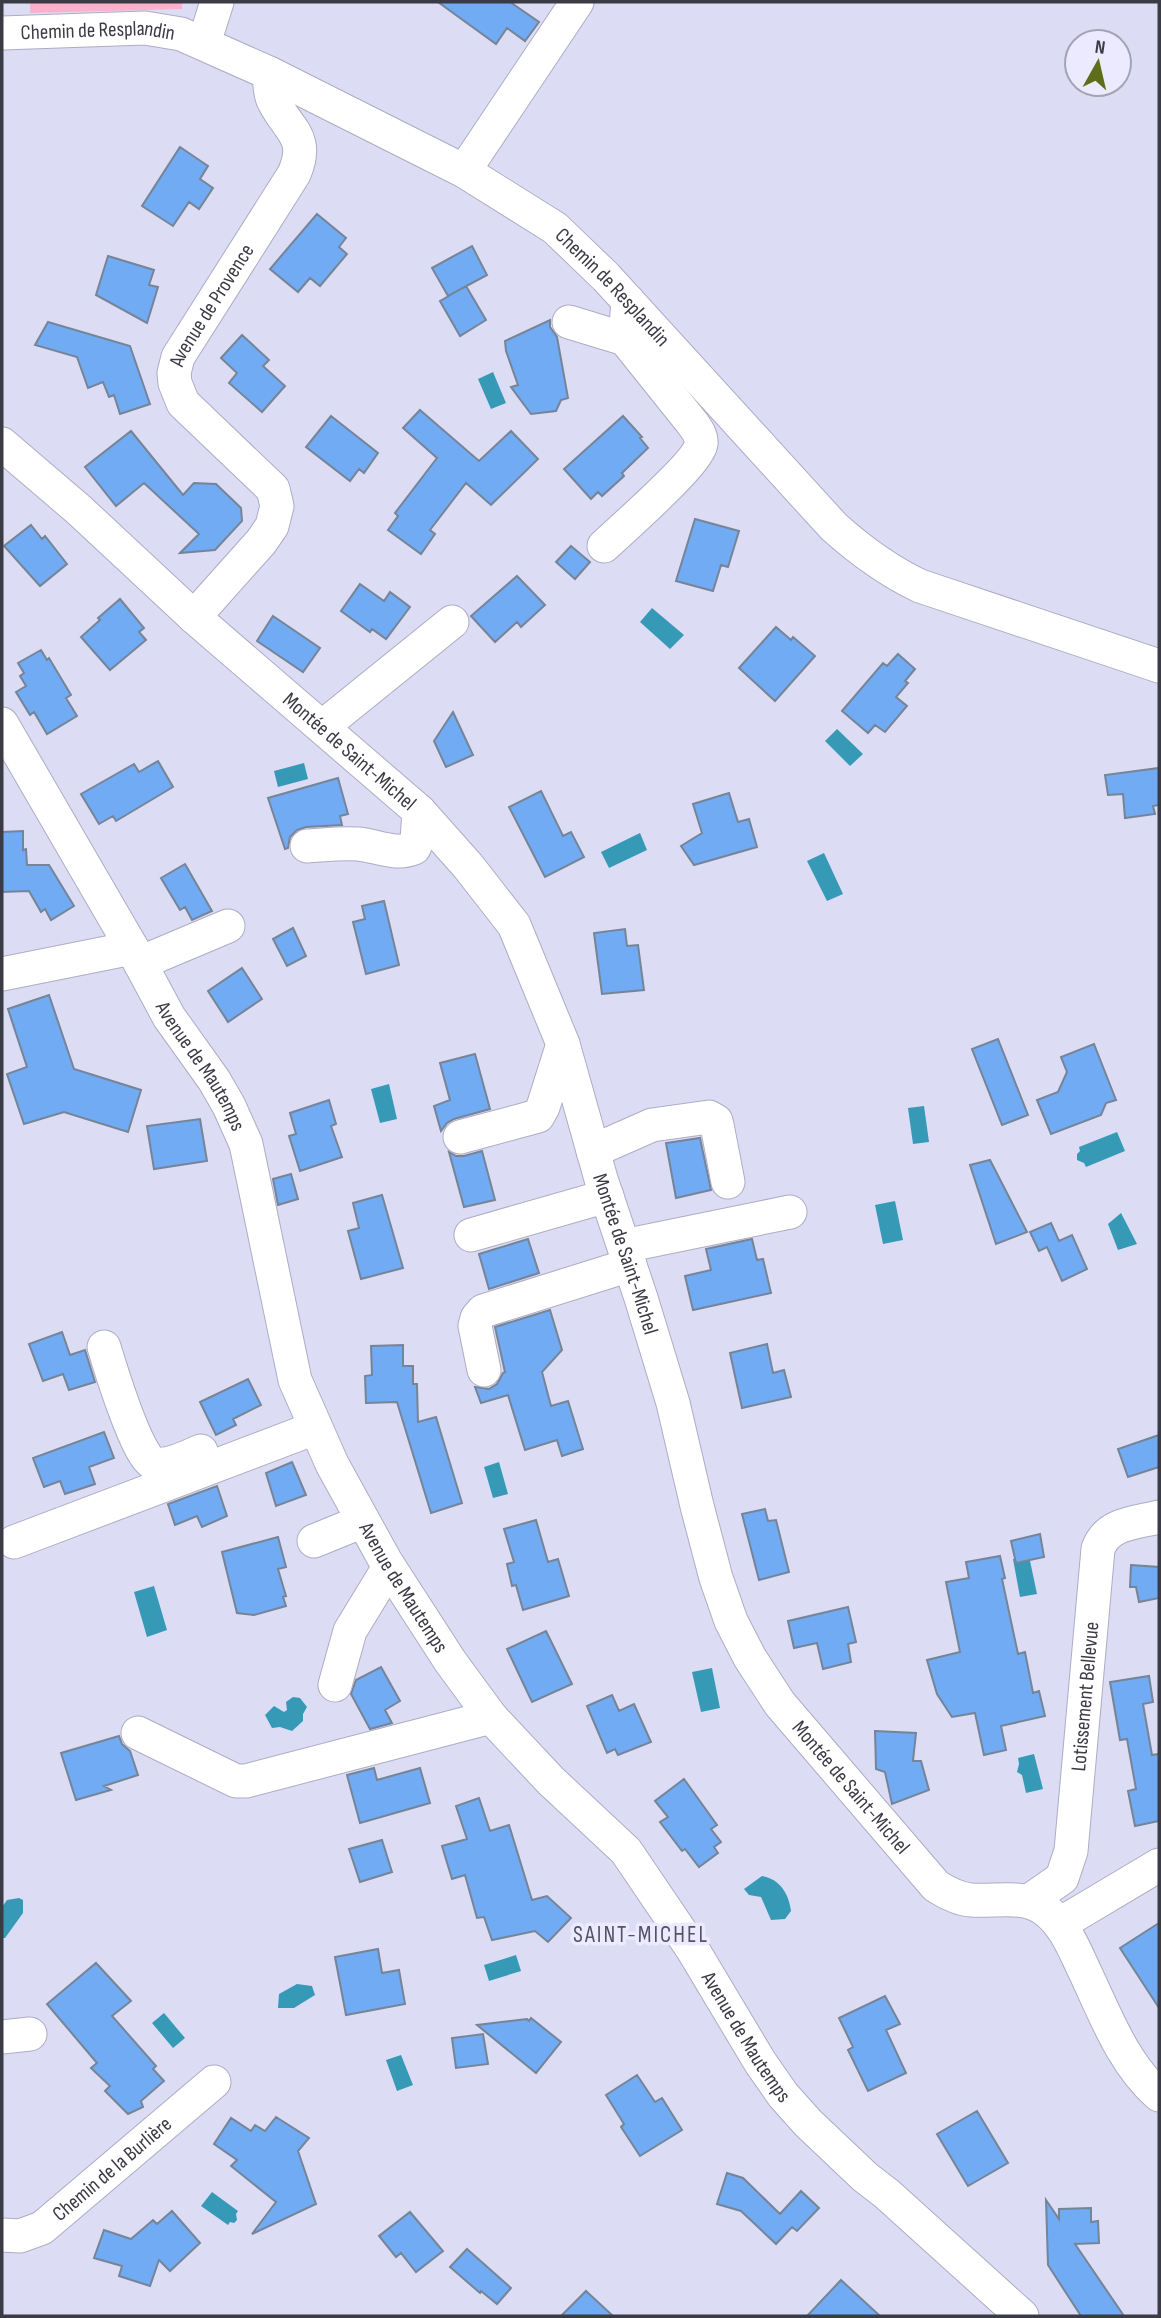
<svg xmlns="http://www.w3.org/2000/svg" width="1161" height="2318" font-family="'Sofia Sans Condensed',sans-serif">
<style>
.green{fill:#fbb0cc}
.water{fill:#3699b6}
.building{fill:#70abf4;stroke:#768497;stroke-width:2}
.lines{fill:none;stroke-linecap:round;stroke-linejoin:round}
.minor-casing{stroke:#adacc4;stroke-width:35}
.minor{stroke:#fff;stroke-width:33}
.labels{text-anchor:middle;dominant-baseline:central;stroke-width:7;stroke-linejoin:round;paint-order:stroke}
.street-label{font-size:21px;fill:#3b3b45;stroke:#ebeafe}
.neighbourhood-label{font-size:23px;letter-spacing:2px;fill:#535267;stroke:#ebeafe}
</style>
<rect width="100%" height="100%" fill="#dddcf5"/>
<path class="green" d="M30 2H182V9L30 13Z"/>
<path class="water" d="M493 372 506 403 491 409 478 379Z
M652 608 684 635 670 649 640 622Z
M837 729 863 754 850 766 825 741Z
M304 763 308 779 278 787 274 771Z
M640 833 647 850 609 868 601 852Z
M824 853 843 894 827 901 807 861Z
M389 1084 397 1119 380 1123 371 1089Z
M924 1106 929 1142 913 1144 908 1108Z
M1117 1132 1125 1151 1086 1167 1084 1163 1077 1160V1154L1080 1151 1079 1147Z
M895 1201 903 1240 883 1244 875 1205Z
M1121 1213 1137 1244 1118 1250 1108 1224Z
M499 1462 508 1494 493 1498 484 1467Z
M1029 1556 1037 1594 1020 1597 1013 1559Z
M154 1586 167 1630 147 1637 134 1592Z
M712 1668 720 1708 701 1712 692 1672Z
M293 1697 300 1698 307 1707 303 1714V1721L292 1731 280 1727 272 1728 265 1715 274 1706 284 1712 287 1710 286 1702Z
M1034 1754 1043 1789 1026 1793 1022 1775 1017 1772 1019 1764 1018 1758Z
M762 1876C780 1879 789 1894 791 1911L785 1919 771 1920 761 1897 749 1895 744 1889Z
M19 1898 23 1900V1913L5 1938H2V1907L7 1900Z
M516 1955 521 1971 489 1981 484 1965Z
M297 1984 312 1986 315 1995 294 2008H278L279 1994Z
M164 2013 185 2038 173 2048 152 2023Z
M401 2055 413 2085 397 2091 386 2060Z
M212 2192 238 2211 236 2214 237 2220 234 2223 230 2222 228 2225 201 2206Z"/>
<path class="building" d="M438 2H510L539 22 525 41 507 28 496 44Z
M180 147 208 166 200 179 213 188 199 209 189 202 173 226 142 206Z
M317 214 346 238 339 247 347 254 320 286 310 278 298 292 270 269Z
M472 246 487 275 448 296 432 268Z
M108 256 154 270 149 285 158 287 147 323 96 295Z
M466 286 486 320 460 336 440 301Z
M550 320V327L557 337 568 398 561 400 556 411 531 414 511 387 518 385 506 351 505 341Z
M48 322 130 346 150 404 120 414 114 395 109 397 103 382 88 388 77 357 35 345Z
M242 335 269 360 263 366 285 386 262 412 229 383 237 373 221 358Z
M420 410 479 461 511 431 538 459 491 505 466 483 430 530 435 534 421 554 388 530 398 516 395 513 437 458 403 428Z
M331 416 378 453 364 473 359 469 350 481 306 447Z
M623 416 642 437 640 438 648 448 622 473 624 476 602 496 598 492 591 499 564 469Z
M131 431 183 495 194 483 216 484 241 508 242 521 215 550 180 553 199 534 144 483 116 506 85 467Z
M695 519 739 531 728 567 721 565 713 591 676 581Z
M31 525 42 539 45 536 67 564 40 586 4 546Z
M571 546 590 562 575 579 556 562Z
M517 576 545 605 521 627 517 622 495 642 471 616Z
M360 584 384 601 390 592 410 607 386 639 372 629 370 632 341 611Z
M120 599 144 628 139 632 146 640 110 670 81 637 100 620 98 618Z
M273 616 320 648 303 672 257 641Z
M776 627 791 640 793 637 815 656 775 701 739 668Z
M41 650 47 660 49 658 71 695 66 698 77 716 47 734 34 712 30 715 16 692 26 686 20 676 24 673 18 663Z
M898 654 915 669 905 681 908 683 896 697 907 706 885 732 875 725 868 733 842 711 883 663 887 666Z
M453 712 473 755 446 767 434 741Z
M158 761 173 787 116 821 113 816 99 824 81 794 134 764 139 772Z
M1159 768V805L1153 806 1155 814 1125 818 1123 794 1108 795 1105 775Z
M338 778 348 814 340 816 342 825 306 827 297 830 290 837 288 848 285 849 268 798Z
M541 791 563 836 571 832 584 857 545 877 509 807Z
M729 793 738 822 749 819 757 847 694 865 681 846 702 833 693 804Z
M23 831V850L26 849 27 865H49L74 906 51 920 45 909 41 912 29 891 2 892V832Z
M185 864 212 911 192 920 185 907 180 910 161 878Z
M384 901 399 965 366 974 353 922 365 919 362 906Z
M293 928 306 956 287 966 273 939Z
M625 929 627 946 638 945 644 990 602 994 594 933Z
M242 968 262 999 228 1022 208 991Z
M49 995 74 1069 141 1090 128 1132 64 1112 24 1124 7 1074 27 1067 8 1009Z
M998 1039 1028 1115 1002 1125 972 1049Z
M1094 1044 1116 1100 1106 1103 1101 1115 1051 1134 1037 1100 1058 1092 1067 1072 1061 1057Z
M475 1054 490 1109 454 1119 447 1123 441 1131 434 1106 450 1100 440 1063Z
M329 1100 336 1124 331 1126 342 1157 300 1171 289 1136 296 1134 290 1113Z
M200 1119 207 1161 154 1169 147 1126Z
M700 1138 711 1190 676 1198 666 1143Z
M482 1151 495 1200 464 1207 449 1152 456 1156H464Z
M990 1160 1027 1232 996 1244 970 1165Z
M291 1174 298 1199 278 1205 273 1179Z
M382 1195 403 1268 361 1279 348 1231 359 1228 353 1203Z
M1051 1223 1059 1241 1072 1235 1087 1269 1062 1281 1047 1247 1039 1251 1030 1232Z
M528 1239 539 1273 489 1289 479 1254Z
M752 1239 757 1260 763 1259 771 1293 693 1310 685 1276 711 1270 706 1249Z
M550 1310 562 1350 542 1372 551 1406 568 1401 583 1449 562 1456 557 1440 525 1450 508 1395 481 1403 475 1387 489 1389 497 1384 503 1373 505 1372 495 1327Z
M62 1332 70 1355 85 1350 95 1382 69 1390 63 1374 43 1381 29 1344Z
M767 1344 773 1373 784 1370 791 1397 742 1408 730 1353Z
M403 1345V1366H413V1384H417L418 1422 436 1417 462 1503 431 1513 397 1402 366 1403 365 1376 372 1375 371 1346Z
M248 1379 261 1405 233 1419 236 1425 216 1435 200 1402Z
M104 1432 114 1458 89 1467 95 1484 65 1494 60 1481 44 1487 33 1458Z
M1159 1435V1467L1128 1477 1118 1449Z
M292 1462 306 1495 276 1506 266 1473Z
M217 1486 227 1516 202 1527 197 1516 175 1525 168 1504Z
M765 1509 768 1521 776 1520 789 1572 759 1580 742 1514Z
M536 1520 548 1562 558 1559 569 1596 523 1610 516 1585 512 1586 507 1564 514 1562 504 1529Z
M1040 1534 1044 1557 1016 1563 1011 1541Z
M278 1537 286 1567 278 1569 286 1596 283 1597 286 1606 254 1615 237 1613 222 1552Z
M1000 1556 1005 1578 1002 1579 1018 1654 1025 1652 1033 1693 1039 1691 1045 1716 1001 1726 1006 1750 984 1755 975 1713 952 1717 937 1694 927 1660 960 1652 946 1582 969 1578 966 1562Z
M1131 1565 1159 1567V1598L1139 1602 1136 1587H1130Z
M848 1607 856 1642 848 1644 851 1662 823 1669 817 1643 794 1648 788 1621Z
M546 1631 572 1684 532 1702 507 1649Z
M381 1667 400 1701 385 1710 392 1723 370 1729 351 1694 356 1680Z
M1149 1676 1153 1702 1143 1704 1152 1755 1159 1754V1821L1135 1826 1128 1791 1136 1789 1127 1739 1120 1740 1110 1682Z
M612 1695 619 1711 634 1704 651 1742 618 1755 615 1749 607 1753 587 1706Z
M875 1731 916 1733 913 1761H921L929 1790 892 1804 885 1772 876 1769Z
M119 1736 122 1744 130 1751 138 1775 104 1786 111 1790 76 1800 61 1753Z
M374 1768 377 1780 420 1768 430 1803 360 1823 347 1775Z
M684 1779 717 1825 711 1829 721 1842 714 1847 718 1853 699 1867 685 1849 682 1851 660 1822 668 1817 655 1801Z
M479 1798 490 1831 509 1825 532 1900 547 1896 571 1918 548 1942 535 1931 492 1940 484 1917 477 1918 465 1875 452 1879 442 1846 467 1839 456 1806Z
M382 1840 392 1872 360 1882 349 1849Z
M1159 1923V2008L1120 1948Z
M378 1949 382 1973 399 1970 405 2004 346 2015 335 1957Z
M96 1963 131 2001 112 2016 156 2066 153 2069 164 2081 141 2101 143 2107 128 2114 105 2091 110 2086 91 2068 97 2063 47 2004Z
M885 1996 900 2024 886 2030 906 2073 868 2091 848 2050 853 2047 839 2018Z
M531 2018 561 2042 536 2073 477 2025 527 2019 529 2021Z
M483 2034 488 2064 456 2068 452 2038Z
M637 2075 655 2102 662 2098 682 2130 640 2156 621 2127 624 2124 606 2095Z
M977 2111 1008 2163 968 2186 937 2134Z
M276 2117 309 2138 298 2151 316 2204 252 2234 276 2202 231 2166 237 2160 214 2144 231 2118 251 2131 255 2125 265 2131Z
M727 2173 743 2178 780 2214 801 2191 819 2208 797 2231 792 2227 776 2244 741 2211 717 2204Z
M1046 2200 1059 2219V2209L1091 2208V2222L1098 2221 1099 2243 1075 2244 1124 2316H1081L1048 2265Z
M172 2211 200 2243 170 2271 159 2260 150 2286 119 2276 122 2266 94 2258 104 2230 131 2239 153 2220 157 2224Z
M410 2212 443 2251 416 2272 401 2253 396 2257 379 2236Z
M467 2249 511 2288 497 2304 481 2291 480 2293 450 2267Z
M841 2280 880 2316H807Z
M586 2291 613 2316H561Z"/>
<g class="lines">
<defs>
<g id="minor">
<path id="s1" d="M2 33 145 28 181 34 269 73 464 171 555 228 606 277 834 527C861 551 888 571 920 586L1159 666"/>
<path d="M204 43 217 2"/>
<path d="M464 171 577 2"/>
<path d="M569 322 625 339"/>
<path id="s2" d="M2 444 78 509 194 617 419 811 468 866 514 925 563 1044 601 1179 641 1298 673 1403 697 1506 716 1578 731 1621 750 1658 780 1704 936 1886C947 1893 958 1899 971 1900 996 1902 1022 1894 1044 1909 1065 1924 1074 1949 1085 1972 1105 2014 1123 2064 1159 2095"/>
<path d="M604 546C622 529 698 463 701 444 702 436 697 430 693 424L625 339 628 301"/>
<path id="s3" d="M194 617 261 542 272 526 277 506 273 489 183 403 175 383 174 373 178 357 294 174C310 137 289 131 274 102 269 93 270 82 269 73"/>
<path id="s4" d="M2 724 132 948 169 1017 214 1080 229 1106 246 1144 295 1380 332 1464 386 1562 450 1661 491 1717 551 1781 626 1851 693 1950 760 2062 783 2095 808 2123 865 2177 887 2194 1022 2316"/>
<path d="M322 727 452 622"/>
<path d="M307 846C324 845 341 843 358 844 378 846 396 856 414 848L417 841 419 811"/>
<path d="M140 963 228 926"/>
<path d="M2 974 132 948"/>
<path d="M460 1137 538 1116 543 1107 563 1044"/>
<path d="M593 1151 652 1125 709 1117 716 1121 717 1125 728 1182"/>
<path d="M471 1235 607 1196"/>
<path d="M624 1246 790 1212"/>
<path d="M104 1347C110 1367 137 1456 153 1463 167 1468 188 1456 201 1451"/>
<path d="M484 1370 475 1326 477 1318 483 1311 630 1265"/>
<path d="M314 1541 363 1521"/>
<path d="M14 1542 315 1428"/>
<path d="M335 1685 350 1631 389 1567"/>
<path d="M138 1733 236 1781H246L491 1717"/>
<path id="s5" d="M1029 1901 1062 1878 1071 1851 1098 1549C1107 1523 1135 1523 1159 1517"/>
<path d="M1060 1924 1159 1865"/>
<path d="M2 2037 30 2034"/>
<path id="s6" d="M2 2235 20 2236 42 2228 214 2082"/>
</g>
</defs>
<use href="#minor" class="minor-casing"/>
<use href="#minor" class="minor"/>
</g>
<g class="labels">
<g class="street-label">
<text stroke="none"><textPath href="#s1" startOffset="96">Chemin de Resplandin</textPath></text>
<text stroke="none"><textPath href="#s1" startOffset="684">Chemin de Resplandin</textPath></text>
<text stroke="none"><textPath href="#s3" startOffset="392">Avenue de Provence</textPath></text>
<text stroke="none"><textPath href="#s2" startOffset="464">Montée de Saint-Michel</textPath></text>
<text stroke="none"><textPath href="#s4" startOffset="396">Avenue de Mautemps</textPath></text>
<text stroke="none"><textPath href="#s2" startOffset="1052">Montée de Saint-Michel</textPath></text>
<text stroke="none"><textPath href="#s4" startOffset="962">Avenue de Mautemps</textPath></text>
<text stroke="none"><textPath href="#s5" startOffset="224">Lotissement Bellevue</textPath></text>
<text stroke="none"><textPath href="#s2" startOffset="1640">Montée de Saint-Michel</textPath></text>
<text stroke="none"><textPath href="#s4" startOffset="1530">Avenue de Mautemps</textPath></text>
<text stroke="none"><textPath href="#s6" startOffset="133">Chemin de la Burlière</textPath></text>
</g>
<g class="neighbourhood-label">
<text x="641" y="1935">SAINT-MICHEL</text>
</g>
</g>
<rect width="1161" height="2318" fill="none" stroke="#3b3b45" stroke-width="7"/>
<g transform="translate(1098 63) rotate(8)"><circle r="33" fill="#ebeafe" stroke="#a5a4b4" stroke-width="2"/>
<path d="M0-5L12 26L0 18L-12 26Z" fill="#5d6d19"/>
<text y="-10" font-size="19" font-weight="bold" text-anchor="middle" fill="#3b3b45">N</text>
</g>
</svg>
